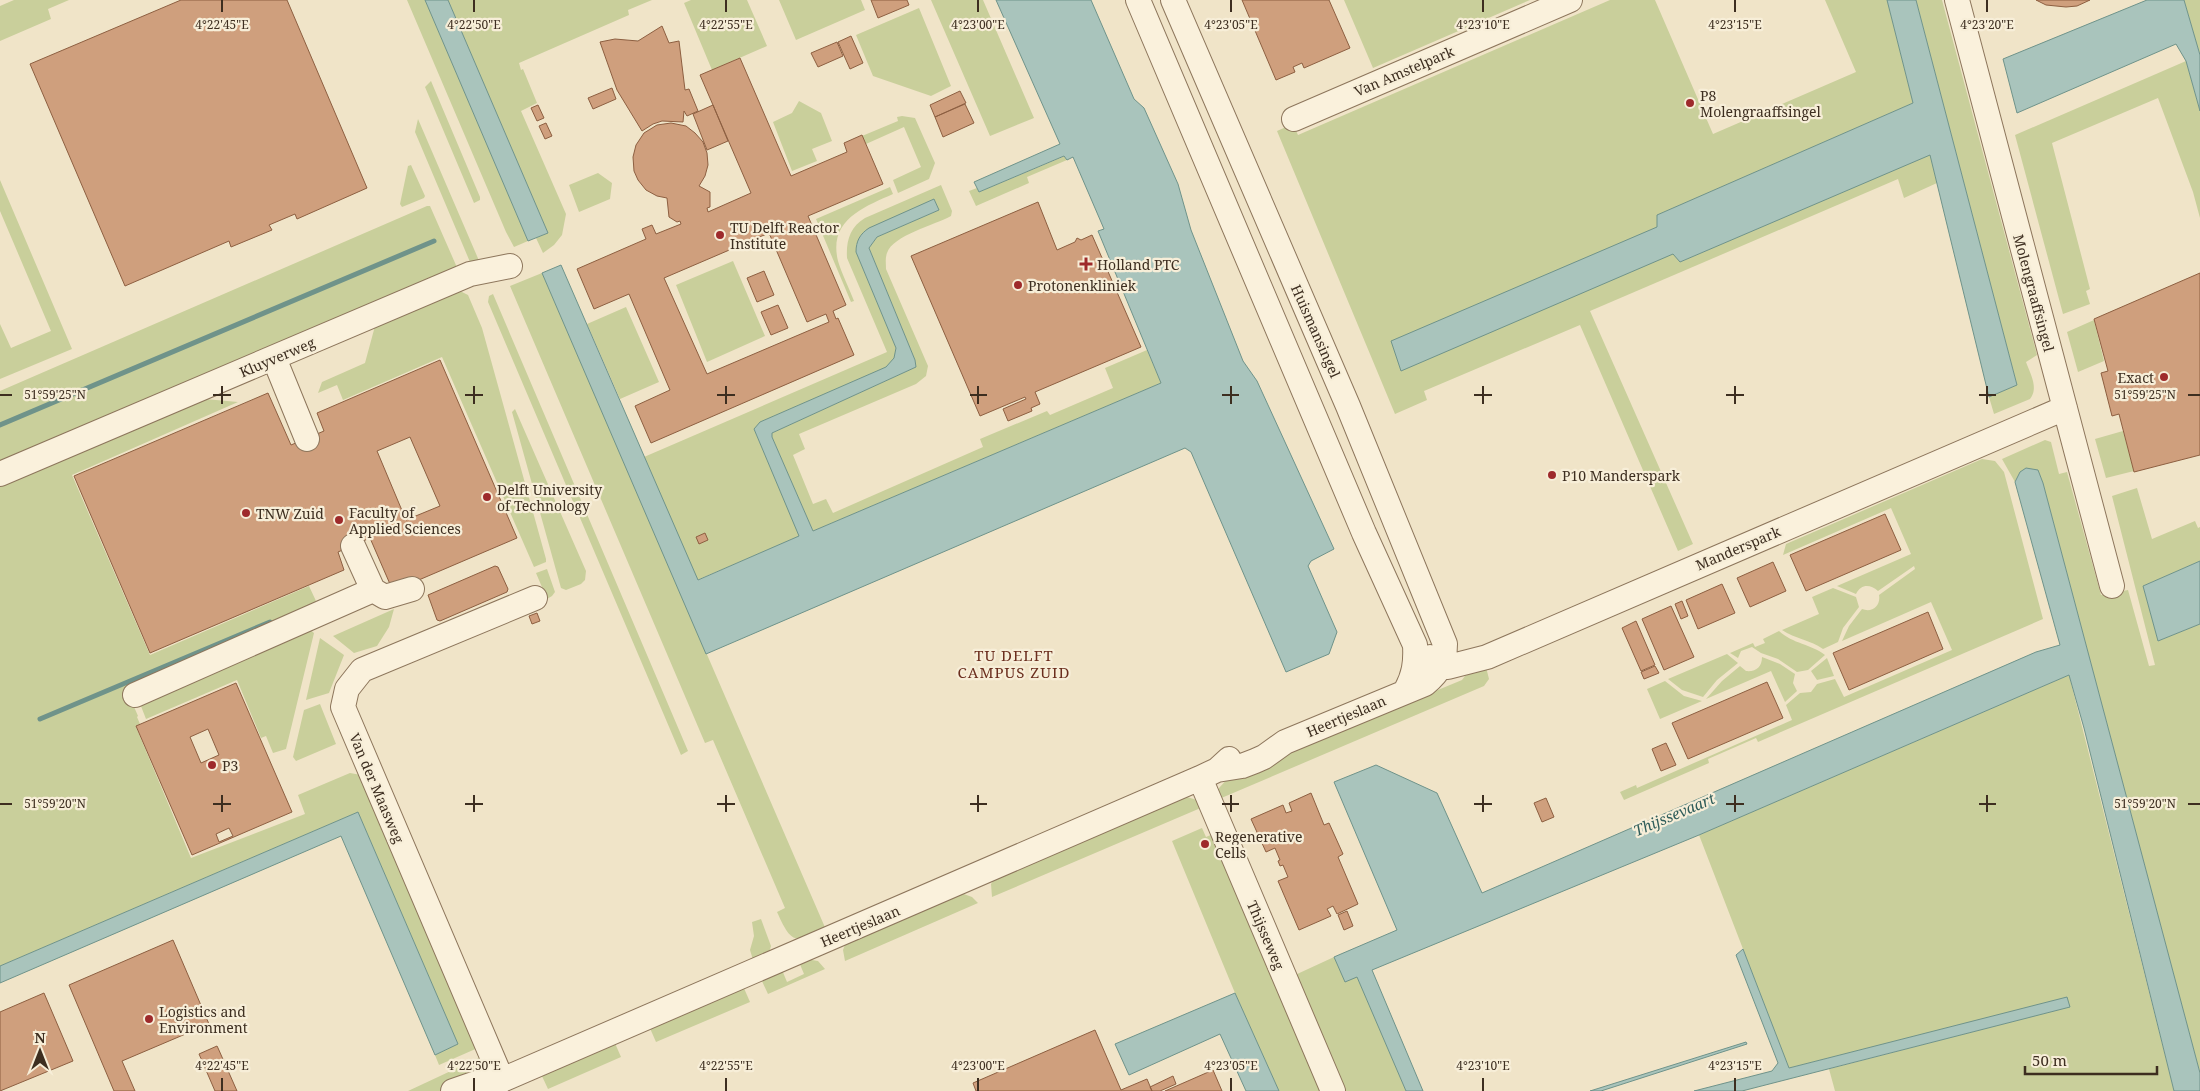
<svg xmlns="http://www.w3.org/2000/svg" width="2200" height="1091" font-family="'Noto Serif',serif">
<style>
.green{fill:#c9cf9b}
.water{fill:#a9c4bc;stroke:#6f938a}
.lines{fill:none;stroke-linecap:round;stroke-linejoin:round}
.stream{stroke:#6f938a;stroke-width:5}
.building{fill:#cf9f7d;stroke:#8d5f41;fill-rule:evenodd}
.minor-casing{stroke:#8d765c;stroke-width:26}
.minor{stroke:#faf1dc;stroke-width:24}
.ticks{fill:none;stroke:#3d2e20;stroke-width:2}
.poi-dot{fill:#9e2a2b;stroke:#f7eed8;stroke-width:2}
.labels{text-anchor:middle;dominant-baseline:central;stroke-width:4.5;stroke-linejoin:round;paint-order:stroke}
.street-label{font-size:14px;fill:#3d2e20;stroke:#f7eed8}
.poi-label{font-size:14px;fill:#3d2e20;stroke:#f7eed8;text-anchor:start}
.neighbourhood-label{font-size:15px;letter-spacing:1px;fill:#6b2e1e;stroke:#f7eed8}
.water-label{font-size:15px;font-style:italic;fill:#2f5d5a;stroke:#f7eed8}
.ticks-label{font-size:12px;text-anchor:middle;fill:#3d2e20;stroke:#f7eed8;stroke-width:4.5;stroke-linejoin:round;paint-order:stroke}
</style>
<rect width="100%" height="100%" fill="#f0e4c8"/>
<path class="green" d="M14 0H69L48 9 51 19 0 41V6Z
M407 0H425L528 241 514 247 506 232Z
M448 0H652L628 10 629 15 519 63 521 70 523 69 537 103 521 111 566 214 562 235 554 245 543 253 536 238 548 233Z
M691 0H747L767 46 712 70 684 3Z
M779 0H861L865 10 796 40Z
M931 0H983L1034 118 990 136Z
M1344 0H1530L1373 68Z
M1610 0H1655L1713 134 1856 72 1825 0H1887L1913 103 1658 215 1657 227 1680 262 1930 154 1937 183 1904 198 1898 179 1590 311 1693 544 1678 551 1580 325 1424 391 1427 400 1395 414 1277 131 1293 124 1298 135Z
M1916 0H1942L2037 355 2026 362C2030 373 2039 388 2030 399L1994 414 1989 397 2017 385Z
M2184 0H2200V55Z
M919 8 951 86 931 96 873 76 856 35Z
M2186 61 2200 111V218L2193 192 2158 98 2052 143 2090 289 2086 291 2090 304 2063 314 2015 135Z
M431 81 480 197V200L474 203 425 87Z
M799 101 821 113 832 141 812 149 817 161 792 171 773 122 792 113Z
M902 116 915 118 935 163 929 179 898 193 893 180 921 167 904 127 866 144 862 136 898 121 897 117Z
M418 119 480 263 470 262 415 132Z
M1065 156 1067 160 1027 177 1029 183 976 206 969 191 977 188 979 192Z
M411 165 425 196 424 198 402 207 400 204 408 166Z
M598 173 612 183 610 199 579 212 569 185Z
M0 180 72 349 0 379V324L11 348 51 331 0 211Z
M941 185 952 211 951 216C935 225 893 235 887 253 885 258 886 264 886 269L928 366 926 376 916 384 799 434 805 449 793 455 813 504 826 499 833 513 983 447 980 439 1047 411 1050 415 1113 388 1105 368 1147 350 1161 383 813 531 772 437V433L916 367 915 360 869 248 877 237 939 210 934 199 856 245V252L896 348 895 358 887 367 761 422 756 434 800 536 697 580 644 457 887 352 847 258C846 241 850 227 865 218Z
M890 187 893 194C864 207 828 220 838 261 842 274 849 288 854 301L851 302 816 219Z
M427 206H430L459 272 205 399 238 402 72 475 150 655 309 586 316 601 321 599 320 606 128 693 138 716 137 717 140 724 136 727 191 858 305 814 298 795 350 773 361 775 480 1047 439 1065 435 1055 458 1044 358 812 0 966V391Z
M733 261 765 336 707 362 676 285Z
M542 273 827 932C794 942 792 945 777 912L785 908 713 740 705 743 510 286Z
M460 291 468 295 482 328 546 559V562L534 567 442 357 343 400 337 385 318 393 322 382 365 363 375 326Z
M493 294 688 751 681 755 488 302 489 296Z
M626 307 659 382 620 399 587 324Z
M2094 320 2104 361 2078 372 2067 332Z
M515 409 586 571 585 580 581 584 566 590 561 588 512 412Z
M2123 431 2134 471 2106 478 2095 439Z
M2045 440 2051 442 2059 474 2067 472 2101 595 2128 590 2149 666 2155 665 2112 496 2137 488 2152 539 2195 521 2198 528 2200 527V561L2143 586 2158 641 2200 624V1073L2043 483 2038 470 2020 472 2015 482 2002 459Z
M1982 459 1995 461 2004 472 2043 619 1758 742 1756 738 1708 759 1709 763 1624 800 1620 792 1636 785 1637 788 1792 720 1786 705 1800 693 1811 692 1817 684 1835 679 1844 697 1952 650 1931 602 1842 641 1849 626 1862 609C1872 613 1881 606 1879 595L1915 569 1914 566 1878 591C1870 584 1861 584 1856 594L1837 586 1911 554 1891 508 1783 555 1786 544Z
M547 569 555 592 552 596 547 599 536 573Z
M1833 588 1856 597 1859 607 1843 628 1838 642 1823 649C1811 640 1795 639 1782 630L1819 614 1812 597Z
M394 609 389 627 377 646 354 653 333 636Z
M308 628 314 633 286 749 273 753 266 736 261 738 237 680 146 719 139 701Z
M1779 631C1793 644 1811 644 1825 655L1808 670 1797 672 1778 659 1761 653 1752 647 1741 651 1738 658 1730 653 1753 643 1755 647 1765 643 1763 639Z
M320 638 344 655 329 693 306 700Z
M1727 654 1738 663 1717 680 1703 697 1682 690 1668 679Z
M1762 657 1780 664 1795 674 1793 683 1797 691 1785 702 1771 671 1706 699 1722 681 1740 666 1746 671C1756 672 1762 667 1762 657Z
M1827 658 1834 676 1817 680 1811 671Z
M1486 667 1489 679 1484 686 1219 799V788L1230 776 1462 680 1465 676Z
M2069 675 2174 1091H1835L1829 1069 2069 1007 2067 998 1789 1068 1699 835Z
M1665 681 1684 696 1702 701 1660 719 1647 689Z
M320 704 336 744 296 761 293 757 304 710Z
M1187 797 1197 800 1203 807 992 897 991 884 996 877Z
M1202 828 1206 837 1213 834 1325 1091H1279L1235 993 1172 841Z
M961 893 972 897 978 903 845 961 843 950 846 942Z
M761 919 771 946 769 953 754 963 750 950 754 936 752 922Z
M1334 957 1345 981 1357 976 1406 1091H1345L1295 975Z
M806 959 818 961 825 969 768 994 761 979 782 970 787 982 804 974 799 962Z
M743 986 750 1002 656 1042 649 1026Z
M614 1041 621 1057 548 1089 541 1074Z
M485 1055 486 1065 483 1073 440 1091H408Z"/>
<path class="water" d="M425 0H448L548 233 528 241Z
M996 0H1091L1134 99 1144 108 1178 184 1191 230 1243 361 1257 381 1334 549 1311 561 1308 566 1337 632 1329 654 1286 672 1191 452 1185 448 706 654 542 273 561 265 698 580 799 536 754 429 760 422 886 367 894 358 896 348 856 252C856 241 860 234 869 228L934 199 939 210 877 237 869 248 915 360 916 367 772 433V437L813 531 1161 383 1098 231 1104 229 1073 157 1067 160 1064 156 979 192 974 182 1060 144Z
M1887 0H1916L2017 385 1989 397 1930 155 1680 262 1673 254 1401 371 1391 341 1657 227V215L1913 103Z
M2147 0H2184L2200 55V111L2186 61 2176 44 2017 113 2003 59Z
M2026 468 2038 470 2043 483 2200 1073V1091H2174L2084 728 2069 675 1699 835 1372 970 1423 1091H1406L1357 977 1345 982 1334 957 1397 930 1334 782 1376 765 1437 793 1482 893 2036 652 2060 645 2015 482 2020 472Z
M2200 561V624L2158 641 2143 586Z
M358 812 458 1044 435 1055 341 836 0 983V966Z
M1743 949 1789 1068 2067 997 2070 1007 1742 1091H1694L1772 1071 1778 1063 1736 955Z
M1235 993 1279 1091H1246L1220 1034 1129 1075 1115 1044Z
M1746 1042 1747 1044 1601 1091H1590Z"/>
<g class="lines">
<path class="stream" d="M0 425 434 241
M40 719 270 622"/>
</g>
<path class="building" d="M181 0H287L367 188 297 219 295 214 269 225 272 230 231 247 229 241 125 286 30 64Z
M871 0H907L909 5 878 18Z
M1242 0H1329L1350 48 1304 68 1302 63 1293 67 1295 72 1276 80Z
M2036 0H2090L2077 6 2066 7 2046 5Z
M662 26 669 43 679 41 685 90 689 89 698 111 687 116 684 111 683 122 662 121 653 124 642 131 617 90 600 42 615 39 638 41Z
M851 36 863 63 850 69 838 42Z
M837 42 843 56 818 67 811 53Z
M740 58 791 176 847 152 844 143 862 135 883 184 808 216 846 305 833 311 836 319 838 318 854 355 651 443 635 406 670 390 629 294 594 309 577 269 646 239 642 229 652 225 656 234 681 224 680 221 677 222 669 217 667 198 657 196 646 190 638 180 634 171 633 157 636 145 644 133 657 125 671 123 686 126 695 133 703 142 707 153 708 165 705 176 699 186 710 192V207L707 208 708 212 751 193 700 75ZM769 233 807 322 826 314 829 322 707 374 664 278Z
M612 88 616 99 593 109 588 98Z
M960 91 966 103 935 117 930 105Z
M965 104 974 123 943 137 935 117Z
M538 105 544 118 537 121 531 108Z
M713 105 728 141 707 150 693 114Z
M546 123 552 136 545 139 539 126Z
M1038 202 1057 250 1075 242 1077 238 1081 240 1092 235 1141 347 1035 392 1040 404 1031 408 1032 411 1008 421 1003 409 1026 399 1025 397 980 416 911 256Z
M764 271 774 295 757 302 747 278Z
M2200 273V455L2134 472 2119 414 2112 416 2101 373 2108 371 2094 319Z
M778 305 788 328 771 335 761 312Z
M440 360 517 538 393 591 370 538 338 552 344 570 150 653 74 476 268 393 291 445 324 431 317 413ZM410 437 440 506 406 520 377 451Z
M1885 514 1901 550 1806 591 1790 555Z
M705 533 708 540 699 544 696 537Z
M1773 562 1786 591 1750 607 1737 578Z
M495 566 498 567 508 589 507 592 440 621 437 620 428 595Z
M1722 584 1735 613 1698 629 1686 600Z
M1682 601 1688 616 1681 619 1675 604Z
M1671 606 1694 657 1664 670 1642 619Z
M1928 612 1943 649 1849 690 1833 653Z
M537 613 540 621 532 624 529 616Z
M1636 621 1655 665 1641 671 1622 628Z
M1655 666 1659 673 1644 679 1641 672Z
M1767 682 1783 718 1688 759 1672 723Z
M236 683 292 812 192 855 136 726Z
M208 729 219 755 201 763 190 737Z
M1666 743 1676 765 1661 771 1652 749Z
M1311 793 1324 825 1329 823 1343 854 1338 857 1358 904 1337 914 1333 906 1327 909 1331 916 1299 930 1278 881 1288 877 1283 865 1280 866 1278 861 1280 860 1275 848 1266 852 1251 819 1283 805 1286 813 1292 811 1289 803Z
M1546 798 1554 817 1542 822 1534 803Z
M229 828 233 836 219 842 216 834Z
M1347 911 1353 926 1344 930 1338 915Z
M173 940 209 1024 122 1061 135 1091H114L69 985Z
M44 993 73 1061 0 1091V1012Z
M1095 1030 1121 1090 1147 1079 1152 1091H976L973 1083Z
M217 1046 218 1048 237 1091H215L199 1054Z
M1213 1070 1222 1091H1165Z
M1173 1076 1176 1084 1160 1091H1152L1150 1087Z"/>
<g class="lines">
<defs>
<path id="minor" d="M1138 0 1364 533 1415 645C1416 663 1414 675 1406 690
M1173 0 1348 406 1445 644C1445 663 1439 672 1425 684L1285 742 1264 757 1255 761 1242 766 1217 770
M1957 0 2112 586
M1294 119 1570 0
M274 358 307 439
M0 474 470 274 510 266
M353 546 373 590 385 597 412 589
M1430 657 1448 667 1487 657 2065 408
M135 695 373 590
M1200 778 1333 1091
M502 1080 343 707 347 689 362 670 535 598
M453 1091 479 1082 502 1080
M488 1091 502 1080 1200 778 1217 770 1229 759"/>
</defs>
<use href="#minor" class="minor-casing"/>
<use href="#minor" class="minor"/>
</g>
<path class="ticks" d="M222 0V12M474 0V12M726 0V12M978 0V12M1231 0V12M1483 0V12M1735 0V12M1987 0V12M222 386V404M474 386V404M726 386V404M978 386V404M1231 386V404M1483 386V404M1735 386V404M1987 386V404M0 395H12M213 395H231M465 395H483M717 395H735M970 395H987M1222 395H1239M1474 395H1492M1726 395H1744M1979 395H1996M2188 395H2200M222 795V812M474 795V812M726 795V812M978 795V812M1231 795V812M1483 795V812M1735 795V812M1987 795V812M0 804H12M213 804H231M465 804H483M717 804H735M970 804H987M1222 804H1239M1474 804H1492M1726 804H1744M1979 804H1996M2188 804H2200M222 1078V1091M474 1078V1091M726 1078V1091M978 1078V1091M1231 1078V1091M1483 1078V1091M1735 1078V1091"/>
<g class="poi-dot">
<circle cx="1690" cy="103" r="5"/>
<circle cx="720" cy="235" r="5"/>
<path d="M1083.5 256.5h5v5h5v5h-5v5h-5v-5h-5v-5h5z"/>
<circle cx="1018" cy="285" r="5"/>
<circle cx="2164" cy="377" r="5"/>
<circle cx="1552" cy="475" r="5"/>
<circle cx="487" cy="497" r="5"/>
<circle cx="246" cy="513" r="5"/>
<circle cx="339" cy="520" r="5"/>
<circle cx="212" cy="765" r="5"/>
<circle cx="1205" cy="844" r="5"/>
<circle cx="149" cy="1019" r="5"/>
</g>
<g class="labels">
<g class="street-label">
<text transform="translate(1404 71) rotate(-23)">Van Amstelpark</text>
<text transform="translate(2034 293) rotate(75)">Molengraaffsingel</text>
<text transform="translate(1316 331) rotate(66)">Huismansingel</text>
<text transform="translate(277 357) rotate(-23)">Kluyverweg</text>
<text transform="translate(1738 548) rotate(-23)">Manderspark</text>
<text transform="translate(1346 716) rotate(-23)">Heertjeslaan</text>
<text transform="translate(377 788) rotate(67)">Van der Maasweg</text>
<text transform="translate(860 926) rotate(-23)">Heertjeslaan</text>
<text transform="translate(1266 935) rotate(67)">Thijsseweg</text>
</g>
<g class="poi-label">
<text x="1700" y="95">P8<tspan x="1700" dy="16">Molengraaffsingel</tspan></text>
<text x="730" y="227">TU Delft Reactor<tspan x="730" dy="16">Institute</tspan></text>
<text x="1097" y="264">Holland PTC</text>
<text x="1028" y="285">Protonenkliniek</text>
<text x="2154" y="377" text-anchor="end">Exact</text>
<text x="1562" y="475">P10 Manderspark</text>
<text x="497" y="489">Delft University<tspan x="497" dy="16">of Technology</tspan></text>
<text x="349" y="512">Faculty of<tspan x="349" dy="16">Applied Sciences</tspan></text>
<text x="256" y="513">TNW Zuid</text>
<text x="222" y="765">P3</text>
<text x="1215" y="836">Regenerative<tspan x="1215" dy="16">Cells</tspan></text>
<text x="159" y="1011">Logistics and<tspan x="159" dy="16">Environment</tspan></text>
</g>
<g class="neighbourhood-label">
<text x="1014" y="655">TU DELFT<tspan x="1014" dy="17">CAMPUS ZUID</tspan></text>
</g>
<g class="water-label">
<text transform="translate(1674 814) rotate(-23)">Thijssevaart</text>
</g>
</g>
<g class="ticks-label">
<text x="222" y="29">4°22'45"E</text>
<text x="474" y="29">4°22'50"E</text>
<text x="726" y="29">4°22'55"E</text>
<text x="978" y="29">4°23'00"E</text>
<text x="1231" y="29">4°23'05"E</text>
<text x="1483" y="29">4°23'10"E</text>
<text x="1735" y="29">4°23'15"E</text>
<text x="1987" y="29">4°23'20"E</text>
<text x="55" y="399">51°59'25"N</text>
<text x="2145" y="399">51°59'25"N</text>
<text x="55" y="808">51°59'20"N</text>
<text x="2145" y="808">51°59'20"N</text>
<text x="222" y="1070">4°22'45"E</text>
<text x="474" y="1070">4°22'50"E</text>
<text x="726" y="1070">4°22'55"E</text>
<text x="978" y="1070">4°23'00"E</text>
<text x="1231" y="1070">4°23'05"E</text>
<text x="1483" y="1070">4°23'10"E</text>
<text x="1735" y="1070">4°23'15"E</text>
</g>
<g transform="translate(40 1051)" stroke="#f7eed8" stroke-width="4" paint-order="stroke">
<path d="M0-4L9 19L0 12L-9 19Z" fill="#3d2e20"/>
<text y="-8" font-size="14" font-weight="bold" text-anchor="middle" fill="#3d2e20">N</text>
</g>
<path d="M2025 1066v8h132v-8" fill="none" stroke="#3d2e20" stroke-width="2.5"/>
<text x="2032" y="1066" font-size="15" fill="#3d2e20" stroke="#f7eed8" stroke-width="4" paint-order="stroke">50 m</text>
</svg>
